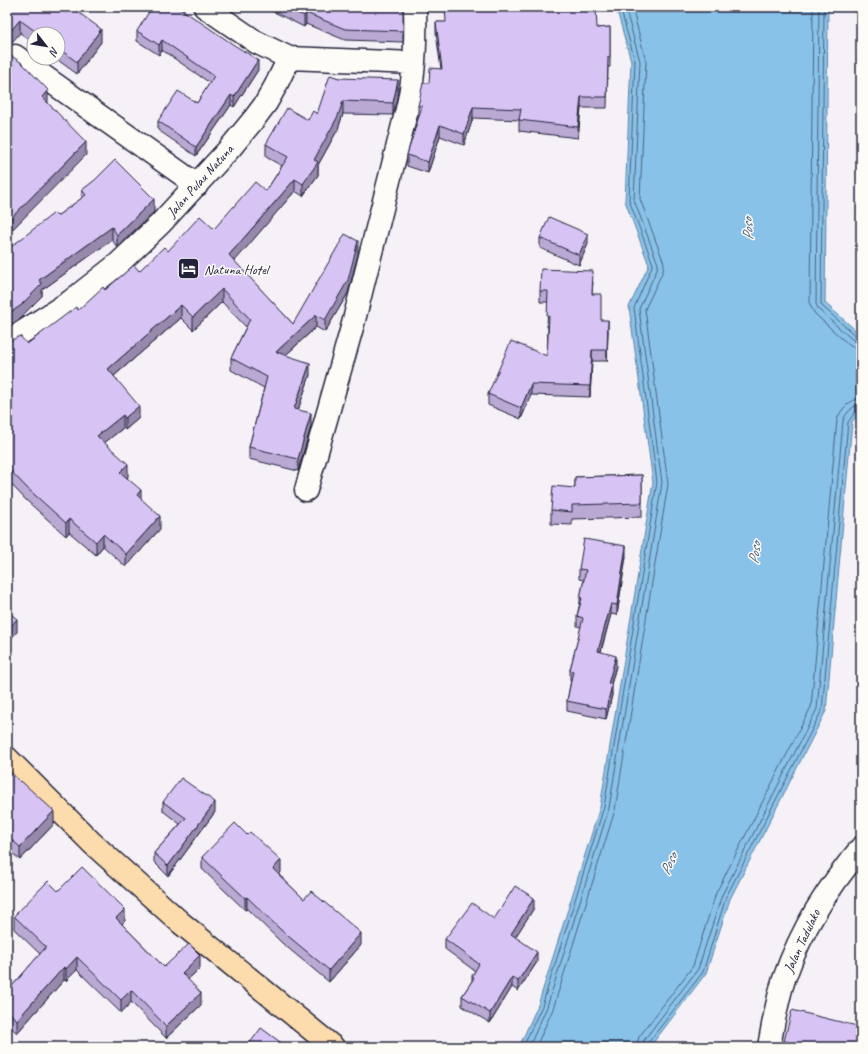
<svg xmlns="http://www.w3.org/2000/svg" width="868" height="1054" font-family="Caveat,sans-serif">
<style>
.water{fill:#89c2e8;stroke:#6082a3}
.lines{fill:none;stroke-linecap:round;stroke-linejoin:round}
.shore{stroke:#4b6280;stroke-width:1}
.minor-casing{stroke:#22223b;stroke-width:25}
.highway-casing{stroke:#22223b;stroke-width:25}
.minor{stroke:#fdfcf7;stroke-width:22}
.highway{stroke:#fcdcac;stroke-width:22}
.wall{fill:#b9a9d3;stroke:#22223b}
.shaded-wall{fill:#9689ac;stroke:#22223b}
.building{fill:#d7c4f5;stroke:#22223b}
.labels{text-anchor:middle;dominant-baseline:central;stroke-width:3;stroke-linejoin:round;paint-order:stroke}
.street-label{font-size:14px;fill:#22223b;stroke:#fdfcf7}
.poi-label{font-size:14px;fill:#22223b;stroke:#fdfcf7;text-anchor:start}
.water-label{font-size:15px;font-style:italic;fill:#465a78;stroke:#fdfcf7}
</style>
<rect width="100%" height="100%" fill="#f5f1f7"/>
<filter id="ink" filterUnits="userSpaceOnUse"><feTurbulence type="fractalNoise" baseFrequency=".025" numOctaves="2"/><feDisplacementMap in="SourceGraphic" scale="8" xChannelSelector="R" yChannelSelector="G"/><feConvolveMatrix kernelMatrix="1 2 1 2 8 2 1 2 1" color-interpolation-filters="sRGB"/></filter>
<g filter="url(#ink)">
<path class="water" d="M616 7H828L825 303 861 335V411L852 422 826 711 730 899 706 973 650 1047H519L538 1005 600 807 653 482 629 307 649 265 625 201 631 61Z"/>
<g class="lines">
<path class="shore" d="M813 7 810 305 815 314 849 345 854 348 861 349
M819 7 816 304 819 310 854 341 861 343
M824 7 821 304 823 307 857 337 861 338
M523 1047 542 1006 604 807 657 482 634 308 653 264 629 200 635 61 620 7
M529 1047 547 1007 609 808 662 483 639 309 657 269 658 264 634 200 640 61 625 7
M536 1047 553 1009 615 810 668 484 645 309 663 271 664 263 640 199 646 61 632 7
M636 1047 639 1037 693 966 716 893 811 707 837 420C840 410 850 399 861 398
M642 1047 644 1040 698 969 722 895 817 709 843 421C845 414 853 405 861 404
M647 1047 648 1043 703 972 726 897 822 710 848 422 856 411 861 409"/>
<defs>
<path id="minor" d="M15 56 197 185
M289 58 414 63
M7 342 71 301 118 264 160 224 231 147 254 119 266 103 275 87 289 58 256 42 205 7
M306 490 353 324 407 109C415 76 416 41 415 7
M769 1047C773 1024 777 1000 784 979 802 928 827 889 861 848"/>
<path id="highway" d="M7 758 92 843 181 923 333 1047"/>
</defs>
<use href="#minor" class="minor-casing"/>
<use href="#highway" class="highway-casing"/>
<use href="#minor" class="minor"/>
<use href="#highway" class="highway"/>
</g>
<path class="wall" d="M7 7 75 10 101 42 77 74 55 58H58V34H34V43L20 33Z
M184 7V11L258 70 234 107 231 105 196 156 158 130V121L197 103 210 83 162 50 159 55 137 41V31Z
M257 7H403V42L345 40 306 24 304 27 264 7 262 10Z
M856 10H861V44L858 45 856 20Z
M436 22 597 28 610 27V67H608L607 108H581L578 138 519 131V120L473 118 464 145 440 136 428 173 407 166V155L419 116H418V106L429 83 441 69 436 33Z
M339 78 398 93 393 115 343 114 338 129 318 165V175L303 196 295 191 234 261 293 324 358 254 348 293 325 332 316 327 286 355 310 375 298 410 311 426 298 471 249 459V447L264 388 231 370V358L246 327 222 302 193 330 181 318 114 376 139 418 125 430 123 428 104 443 128 477 126 478 141 498 160 529 126 567 103 546 96 555 69 532 66 536 26 500 7 480V342L27 344 78 310 105 290 139 271 168 251 214 229 266 191 282 166 266 157V144L308 120 317 114Z
M82 190 154 212 117 247 112 240 42 290V296L23 315V317L7 327 57 216 82 198Z
M540 238 588 244 579 265 540 248Z
M593 282 592 294 601 320 608 331 607 361H592L590 397 531 395 521 419 488 405V394L547 356 548 327H547L548 302H540V291Z
M642 475V517L572 519V525L551 524V510L575 488V477Z
M626 556 617 615 611 614 601 652 616 666 611 685 612 695 606 719 567 711V701L571 680H570V670L581 627 577 626V616L580 602V598L584 580 579 579V569Z
M7 768 54 824 20 860 11 852 7 856Z
M163 802 215 812 168 876 154 862V853L180 824 163 811Z
M202 857 281 872 279 875 304 899 361 945 329 982 282 943 247 909 245 910 202 869Z
M58 891 125 921 122 924 164 967 200 968 188 979 201 1005 166 1038 131 1002 121 1013 77 970 66 981 64 980 17 1033 7 1024V992L40 954 14 929V916Z
M534 908 515 937 537 962 518 991 512 987 490 1023 462 1006V996L472 981V976L475 971 445 949V939L494 919Z
M784 1041 861 1047H784Z"/>
<path class="shaded-wall" d="M69 7H77L69 18Z
M306 13V24L304 27V16Z
M20 20V33L7 48V35Z
M101 29V42L77 74V62Z
M162 40V50L159 55V45Z
M258 60V70L234 107V97Z
M398 80V93L393 115V103Z
M48 90V103L42 110V97Z
M231 95V105L196 156V147Z
M581 97V108L578 138V127Z
M343 101V114L338 129 318 165V175L303 196V184L314 160Z
M473 107V118L464 145V134Z
M440 125V136L428 173V162Z
M86 142V155L7 235V222Z
M295 179V191L229 268V255Z
M154 199V212L117 247V235Z
M112 227V240L42 290V296L23 315V317L7 327V315L22 304 39 280Z
M588 234V244L579 265V255Z
M358 241V254L348 293 325 332V320Z
M222 289V302L193 330V317Z
M181 305V318L108 381V369Z
M316 315V327L276 364V352Z
M608 320V331L607 361V350Z
M592 350V361L590 397V386Z
M310 363V375L294 422V409Z
M531 384V395L521 419V408Z
M139 406V418L125 430V418Z
M311 413V426L298 471V459Z
M123 415V428L97 449V436Z
M128 464V477L120 485V472Z
M141 490V503L137 495Z
M160 516V529L126 567V554Z
M69 519V532L66 536V523Z
M103 534V546L96 555V542Z
M626 546V556L617 615V605Z
M611 604V614L598 661V651Z
M17 619V632L7 643V631Z
M616 656V666L608 694V684Z
M612 685V695L606 719V709Z
M215 802V812L168 876V866Z
M54 811V824L20 860V847Z
M11 839V852L7 856V844Z
M281 860V872L273 881V869Z
M247 897V909L245 910V898Z
M534 898V908L511 944V934Z
M125 909V921L116 930V918Z
M361 933V945L329 982V970Z
M537 952V962L518 991V981Z
M200 955V968L182 985V973Z
M77 957V970L66 981V969Z
M64 967V980L17 1033V1020Z
M512 977V987L490 1023V1013Z
M131 990V1002L121 1013V1000Z
M201 993V1005L166 1038V1026Z"/>
<path class="building" d="M7 7H71L101 29 77 62 58 48V34H39L20 20 7 35Z
M152 7H182L181 9 234 45 258 60 234 97 231 95 196 147 158 121 178 91 197 103 214 76 162 40 159 45 137 31Z
M285 7H403V31L345 29 306 13 304 16Z
M445 7H596L597 28 610 27V57H608L607 97H581L578 127 519 120 521 109 473 107 464 134 440 125 428 162 407 155 422 106H418L423 83H429L430 68 442 69 436 22H446Z
M856 10H861V34L858 35Z
M7 53 22 63 48 90 42 97 86 142 7 222Z
M330 75 339 78 398 80 393 103 343 101 338 116 314 160 318 162 303 184 295 179 229 255 293 324 345 234 358 241 348 280 325 320 316 315 276 352 310 363 294 409 311 413 298 459 249 447 267 377 231 358 250 319 222 289 193 317 181 305 108 369 139 406 125 418 123 415 97 436 128 464 120 472 141 490 137 495 160 516 126 554 103 534 96 542 69 519 66 523 26 487 7 467V342H8L20 336 27 344 76 307 78 310 103 287 105 290 134 265 139 271 164 247 168 251 200 216 214 229 255 182 266 191 288 157 266 144 287 108 308 120 313 111 317 114Z
M115 160 154 199 117 235 112 227 39 280 42 284 22 304H23L7 315V250L54 213 57 216 86 195 82 190 95 180Z
M549 217 588 234 579 255 540 238Z
M541 269 593 271 592 294H601V320H608L607 350H592L590 386 531 384 521 408 488 394 511 341 547 356 549 316H547L548 291H540Z
M642 475V503L572 505V512L551 510 553 486 575 488V477Z
M584 539 626 546 617 605 611 604 598 651 616 656 608 684 612 685 606 709 567 701 573 671 570 670 583 618 577 616 582 598H580L586 570 579 569Z
M7 611 17 619 7 631Z
M7 768 20 782 21 781 54 811 20 847 11 839 7 844Z
M181 778 215 802 168 866 154 853 186 818 163 802Z
M235 823 247 835 250 832 281 860 273 869 304 899 311 891 361 933 329 970 282 931 247 897 245 898 202 857Z
M82 867 125 909 116 918 164 967 189 944 200 955 182 973 201 993 166 1026 131 990 121 1000 77 957 66 969 64 967 17 1020 7 1011V992L46 947 14 916 48 881 58 891Z
M515 886 534 898 511 934 537 952 518 981 512 977 490 1013 462 996 474 978 472 976 479 964 445 939 472 903 494 919Z
M792 1010 861 1027V1047H809L784 1041Z
M261 1028 287 1047H247Z"/>
</g>
<defs>
<symbol id="hotel-square" viewBox="-11 -11 22 22"><rect x="-9" y="-9" width="18" height="18" rx="4" fill="#22223b" stroke="#fdfcf7"/><path d="M-6-4.5h1.5V1H6V5H4.5V3h-9V5H-6ZM-4 0a1.8 1.8 0 1 1 3.6 0ZM.5 0V-2.5h3Q6-2.5 6 0Z" fill="#fff"/></symbol>
</defs>
<g fill-rule="evenodd">
<use href="#hotel-square" x="176" y="256" width="25" height="25"/>
</g>
<g class="labels">
<g class="street-label">
<text transform="translate(200 181) rotate(-48)">Jalan Pulau Natuna</text>
<text transform="translate(802 941) rotate(-65)">Jalan Tadulako</text>
</g>
<g class="poi-label">
<text x="204" y="269">Natuna Hotel</text>
</g>
<g class="water-label">
<text transform="translate(748 229) rotate(-92)">Poso</text>
<text transform="translate(755 553) rotate(-84)">Poso</text>
<text transform="translate(669 864) rotate(-67)">Poso</text>
</g>
</g>
<rect width="868" height="1054" fill="none" stroke="#fdfcf7" stroke-width="24"/>
<rect x="12" y="12" width="844" height="1030" fill="none" stroke="#22223b" stroke-width="1.5" filter="url(#ink)"/>
<g transform="translate(46 46) rotate(121)"><circle r="19" fill="#fdfcf7" stroke="#a5a5ac"/>
<path d="M0-3L7 15L0 10L-7 15Z" fill="#22223b"/>
<text y="-6" font-size="11" font-weight="bold" text-anchor="middle" fill="#22223b">N</text>
</g>
</svg>
